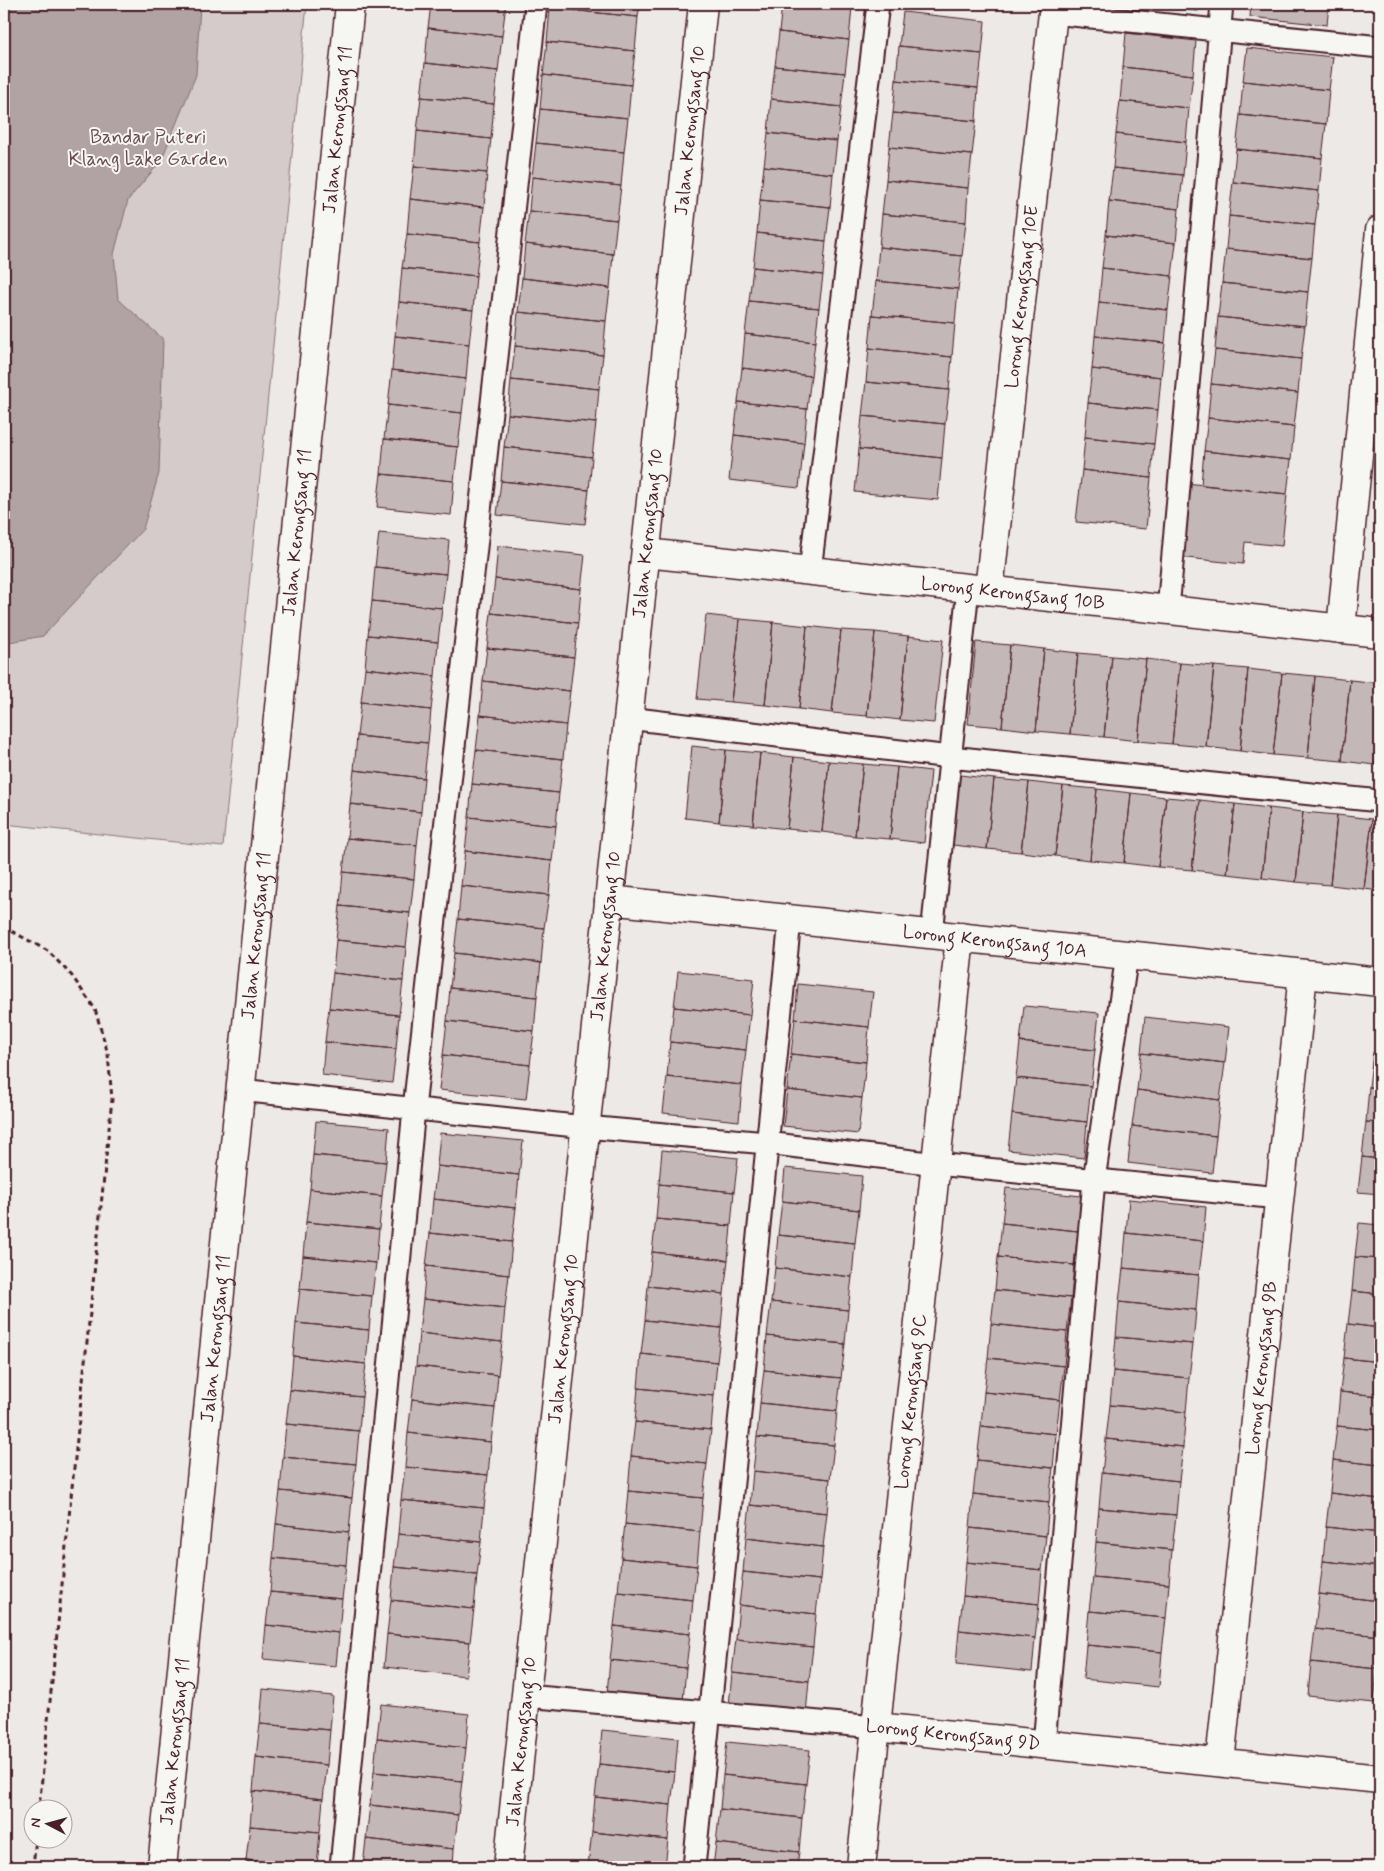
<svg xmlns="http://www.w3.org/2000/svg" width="1384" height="1871" font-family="Mynerve,sans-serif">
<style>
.green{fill:#d4cbca;stroke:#8f757a}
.water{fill:#b1a2a3;stroke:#886e73}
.building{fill:#c4b7b7;stroke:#4a1f2b}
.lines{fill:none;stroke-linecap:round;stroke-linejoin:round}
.lane-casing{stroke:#4a1f2b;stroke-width:25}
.street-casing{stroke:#4a1f2b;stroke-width:31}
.path{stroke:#4a1f2b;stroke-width:3;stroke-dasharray:5 4;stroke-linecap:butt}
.lane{stroke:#f6f6f2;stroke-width:21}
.street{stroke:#f6f6f2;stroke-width:28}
.labels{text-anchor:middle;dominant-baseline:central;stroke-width:4;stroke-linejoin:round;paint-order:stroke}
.street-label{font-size:19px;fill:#4a1f2b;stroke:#f6f6f2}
.park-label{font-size:19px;fill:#6c4a53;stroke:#f6f6f2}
</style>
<rect width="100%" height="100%" fill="#ece9e6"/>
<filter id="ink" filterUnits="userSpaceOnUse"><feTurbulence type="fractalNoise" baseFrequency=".02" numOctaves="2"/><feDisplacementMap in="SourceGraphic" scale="10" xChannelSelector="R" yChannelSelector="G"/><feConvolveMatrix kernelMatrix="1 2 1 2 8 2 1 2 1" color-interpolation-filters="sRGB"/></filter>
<g filter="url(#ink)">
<path class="green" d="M4 4H307L223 847 4 824Z"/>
<path class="water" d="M4 4H200L196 75 161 161 128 200 114 254 118 299 163 339 159 473 143 529 43 636 4 643Z"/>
<path class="building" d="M431 4H506L502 36 428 28Z
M551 4H640L638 17 550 8Z
M782 4H833L852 6 849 40 779 32Z
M1131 4H1199L1198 11Z
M1251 4H1329L1327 25 1250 17Z
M550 8 638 17 635 51 547 42Z
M903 12 985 21 982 54 899 46Z
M428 28 502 36 498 71 425 63Z
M779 32 849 40 845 73 775 66Z
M1126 33 1196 41 1193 75 1123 67Z
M547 42 635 51 631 85 543 75Z
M899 46 982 54 978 88 896 80Z
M1247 48 1333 57 1329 90 1243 81Z
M425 63 498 71 494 104 421 97Z
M775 66 845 73 841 107 771 99Z
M1123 67 1193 75 1189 108 1120 101Z
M543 75 631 85 628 118 540 109Z
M896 80 978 88 976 121 893 113Z
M1243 81 1329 90 1326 124 1240 115Z
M421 97 494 104 491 139 417 131Z
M771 99 841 107 837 141 768 133Z
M1120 101 1189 108 1186 142 1116 134Z
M540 109 628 118 624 152 536 143Z
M893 113 976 121 972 155 889 147Z
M1240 115 1326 124 1322 158 1236 149Z
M417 131 491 139 487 173 414 166Z
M768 133 837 141 833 174 764 166Z
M1116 134 1186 142 1183 175 1113 168Z
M536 143 624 152 621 186 532 177Z
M889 147 972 155 968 188 886 180Z
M1236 149 1322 158 1319 191 1233 182Z
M414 166 487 173 484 207 410 199Z
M764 166 833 174 830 207 760 200Z
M1113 168 1183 175 1179 209 1109 201Z
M532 177 621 186 617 220 529 211Z
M886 180 968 188 966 222 882 214Z
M1233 182 1319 191 1315 225 1229 216Z
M410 199 484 207 480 242 407 234Z
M760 200 830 207 826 241 757 233Z
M1109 201 1179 209 1176 243 1106 235Z
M529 211 617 220 613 254 525 244Z
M882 214 966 222 962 256 879 247Z
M1229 216 1315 225 1312 258 1226 249Z
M757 233 826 241 823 275 753 267Z
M407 234 480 242 476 276 402 268Z
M1106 235 1176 243 1172 276 1102 268Z
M525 244 613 254 610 288 522 278Z
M879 247 962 256 958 289 876 281Z
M1226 249 1312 258 1308 292 1222 283Z
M753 267 823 275 819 308 749 301Z
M402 268 476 276 473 310 399 302Z
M1102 268 1172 276 1168 310 1099 302Z
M522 278 610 288 606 321 518 312Z
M876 281 958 289 955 323 872 315Z
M1222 283 1308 292 1305 326 1218 317Z
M749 301 819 308 815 342 745 334Z
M399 302 473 310 469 344 395 336Z
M1099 302 1168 310 1165 343 1095 336Z
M518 312 606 321 603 355 515 346Z
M872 315 955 323 952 357 869 348Z
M1218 317 1305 326 1301 359 1215 350Z
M745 334 815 342 811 376 742 368Z
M395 336 469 344 466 379 392 370Z
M1095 336 1165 343 1161 377 1092 369Z
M515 346 603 355 599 389 511 380Z
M869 348 952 357 949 390 866 382Z
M1215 350 1301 359 1298 393 1211 384Z
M742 368 811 376 807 409 738 402Z
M1092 369 1161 377 1158 410 1088 403Z
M392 370 466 379 462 413 388 405Z
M511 380 599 389 596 423 508 414Z
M866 382 949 390 945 424 862 416Z
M1211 384 1298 393 1294 427 1208 418Z
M738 402 807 409 804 443 734 435Z
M1088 403 1158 410 1154 444 1085 437Z
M388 405 462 413 458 447 384 439Z
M508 414 596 423 592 457 504 447Z
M862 416 945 424 942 458 859 449Z
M1208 418 1294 427 1291 460 1204 451Z
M734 435 804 443 799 488 729 480Z
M1085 437 1154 444 1151 478 1082 470Z
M384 439 458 447 454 481 381 474Z
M504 447 592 457 589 490 501 481Z
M859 449 942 458 938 500 855 492Z
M1204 451 1291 460 1287 494 1201 485Z
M1082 470 1151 478 1146 529 1076 522Z
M381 474 454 481 451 515 377 507Z
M501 481 589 490 585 524 497 515Z
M1186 483 1287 494 1282 546 1245 542 1243 564 1178 557Z
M379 533 449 540 446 574 375 567Z
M498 546 585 555 581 589 495 579Z
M375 567 446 574 442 608 372 601Z
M495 579 581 589 578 623 491 613Z
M372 601 442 608 438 642 368 635Z
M491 613 578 623 574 657 487 648Z
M706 615 740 619 731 702 697 699Z
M740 619 773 622 765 705 731 702Z
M773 622 807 626 799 709 765 705Z
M807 626 841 630 832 713 799 709Z
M841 630 875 632 867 716 832 713Z
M875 632 908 636 900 720 867 716Z
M368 635 438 642 435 676 365 668Z
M908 636 943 640 934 723 900 720Z
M976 642 1010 645 1002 727 968 724Z
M1010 645 1044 649 1036 731 1002 727Z
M487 648 574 657 570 691 483 681Z
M1044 649 1078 653 1070 734 1036 731Z
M1078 653 1112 656 1104 737 1070 734Z
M1112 656 1146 659 1138 741 1104 737Z
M1146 659 1180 663 1172 744 1138 741Z
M1180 663 1214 666 1206 747 1172 744Z
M1214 666 1248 669 1240 751 1206 747Z
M365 668 435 676 431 710 361 702Z
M1248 669 1282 673 1273 755 1240 751Z
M1282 673 1315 676 1308 758 1273 755Z
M1315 676 1350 680 1342 761 1308 758Z
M1350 680 1380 683V715L1375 765 1342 761Z
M483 681 570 691 566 725 480 715Z
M361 702 431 710 428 743 357 736Z
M480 715 566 725 563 759 476 750Z
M1380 715V765H1375Z
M357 736 428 743 424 778 354 770Z
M692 746 726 750 719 822 685 818Z
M476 750 563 759 559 793 472 784Z
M726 750 760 753 753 825 719 822Z
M760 753 794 757 787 829 753 825Z
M794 757 829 761 822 832 787 829Z
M829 761 863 764 855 836 822 832Z
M863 764 897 767 890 839 855 836Z
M897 767 931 771 924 843 890 839Z
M354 770 424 778 421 812 350 804Z
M960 775 994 779 987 849 953 845Z
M994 779 1029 782 1021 852 987 849Z
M1029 782 1063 786 1055 856 1021 852Z
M472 784 559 793 556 826 469 817Z
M1063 786 1097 789 1090 860 1055 856Z
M1097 789 1131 793 1124 863 1090 860Z
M1131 793 1166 797 1158 867 1124 863Z
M1166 797 1200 800 1192 870 1158 867Z
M1200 800 1235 804 1227 874 1192 870Z
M350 804 421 812 417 845 347 838Z
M1235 804 1269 808 1262 878 1227 874Z
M1269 808 1303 812 1296 882 1262 878Z
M1303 812 1337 815 1330 885 1296 882Z
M1337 815 1372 819 1364 889 1330 885Z
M469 817 556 826 552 861 465 851Z
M1372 819 1380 820V891L1364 889Z
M347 838 417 845 414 879 343 872Z
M465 851 552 861 549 895 461 886Z
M343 872 414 879 410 913 340 906Z
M461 886 549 895 544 928 458 919Z
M340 906 410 913 406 947 336 940Z
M458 919 544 928 541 963 454 953Z
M336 940 406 947 403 981 333 973Z
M454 953 541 963 537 997 450 988Z
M678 971 754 979 750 1015 674 1007Z
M333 973 403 981 399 1015 329 1008Z
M798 984 873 992 869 1027 795 1019Z
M450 988 537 997 534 1031 447 1021Z
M1024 1006 1099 1013 1095 1050 1020 1042Z
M674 1007 750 1015 746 1050 670 1042Z
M329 1008 399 1015 396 1049 325 1042Z
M1145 1017 1229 1027 1225 1063 1141 1053Z
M795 1019 869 1027 866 1062 791 1054Z
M447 1021 534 1031 530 1065 443 1055Z
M325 1042 396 1049 392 1083 322 1075Z
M670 1042 746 1050 742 1085 667 1077Z
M1020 1042 1095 1050 1091 1086 1016 1078Z
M1373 1052H1380V1088L1369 1087Z
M1141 1053 1225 1063 1220 1100 1137 1090Z
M791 1054 866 1062 862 1098 787 1090Z
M443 1055 530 1065 526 1099 439 1090Z
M667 1077 742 1085 739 1121 663 1113Z
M1016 1078 1091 1086 1087 1122 1012 1114Z
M1369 1087 1380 1088V1123L1366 1122Z
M787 1090 862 1098 858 1134 783 1126Z
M1137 1090 1220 1100 1216 1136 1132 1126Z
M1012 1114 1087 1122 1084 1158 1008 1150Z
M316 1121 389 1128 386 1162 313 1155Z
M1366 1122 1380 1123V1159L1362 1157Z
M1132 1126 1216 1136 1212 1173 1128 1163Z
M440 1133 523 1141 519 1175 437 1166Z
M662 1150 738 1158 734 1192 659 1184Z
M313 1155 386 1162 382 1196 310 1189Z
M1362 1157 1380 1159V1194L1358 1192Z
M437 1166 519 1175 516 1208 433 1199Z
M785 1168 862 1176 859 1210 782 1201Z
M659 1184 734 1192 731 1226 656 1219Z
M1006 1188 1081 1196 1078 1231 1002 1223Z
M310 1189 382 1196 379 1229 306 1222Z
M433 1199 516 1208 512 1242 430 1233Z
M1129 1199 1206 1207 1203 1241 1126 1233Z
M782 1201 859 1210 855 1243 778 1235Z
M656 1219 731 1226 728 1260 652 1252Z
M306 1222 379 1229 376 1263 303 1256Z
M1002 1223 1078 1231 1074 1265 998 1257Z
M1359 1223 1380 1225V1259L1355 1257Z
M430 1233 512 1242 509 1275 426 1266Z
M1126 1233 1203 1241 1199 1275 1123 1268Z
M778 1235 855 1243 852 1277 775 1268Z
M652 1252 728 1260 724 1294 648 1286Z
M303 1256 376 1263 372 1296 300 1289Z
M998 1257 1074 1265 1071 1298 995 1290Z
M1355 1257 1380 1259V1294L1352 1291Z
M426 1266 509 1275 505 1308 423 1299Z
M775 1268 852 1277 848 1310 771 1302Z
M1123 1268 1199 1275 1196 1310 1119 1302Z
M648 1286 724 1294 721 1328 645 1320Z
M300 1289 372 1296 369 1330 296 1323Z
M995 1290 1071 1298 1067 1332 991 1324Z
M1352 1291 1380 1294V1328L1348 1324Z
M423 1299 505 1308 502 1342 419 1333Z
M771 1302 848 1310 845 1344 767 1336Z
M1119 1302 1196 1310 1193 1344 1116 1337Z
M645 1320 721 1328 717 1362 641 1354Z
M296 1323 369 1330 366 1364 293 1356Z
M991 1324 1067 1332 1064 1366 988 1358Z
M1348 1324 1380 1328V1362L1344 1358Z
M419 1333 502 1342 498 1375 416 1366Z
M767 1336 845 1344 841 1378 764 1370Z
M1116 1337 1193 1344 1189 1378 1113 1371Z
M641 1354 717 1362 714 1396 638 1388Z
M293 1356 366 1364 362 1397 290 1390Z
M988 1358 1064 1366 1060 1400 984 1392Z
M1344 1358 1380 1362V1396L1340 1392Z
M416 1366 498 1375 495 1408 412 1399Z
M764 1370 841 1378 837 1411 760 1403Z
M1113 1371 1189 1378 1186 1412 1110 1405Z
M638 1388 714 1396 711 1430 635 1422Z
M290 1390 362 1397 359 1431 286 1424Z
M984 1392 1060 1400 1056 1434 981 1426Z
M1340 1392 1380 1396V1430L1337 1426Z
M412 1399 495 1408 491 1442 408 1433Z
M760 1403 837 1411 834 1445 757 1437Z
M1110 1405 1186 1412 1183 1447 1106 1439Z
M635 1422 711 1430 707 1464 631 1456Z
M286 1424 359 1431 356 1464 283 1457Z
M981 1426 1056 1434 1053 1468 977 1460Z
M1337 1426 1380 1430V1465L1333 1460Z
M408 1433 491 1442 488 1475 405 1467Z
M757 1437 834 1445 830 1479 753 1471Z
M1106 1439 1183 1447 1179 1481 1102 1473Z
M631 1456 707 1464 703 1498 628 1491Z
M283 1457 356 1464 352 1498 280 1491Z
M977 1460 1053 1468 1049 1502 973 1494Z
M1333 1460 1380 1465V1499L1330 1493Z
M405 1467 488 1475 484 1508 401 1500Z
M753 1471 830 1479 827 1513 750 1505Z
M1102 1473 1179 1481 1176 1515 1099 1508Z
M280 1491 352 1498 349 1532 276 1524Z
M628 1491 703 1498 700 1532 625 1524Z
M1330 1493 1380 1499V1533L1326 1527Z
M973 1494 1049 1502 1046 1536 970 1528Z
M401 1500 484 1508 481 1542 398 1534Z
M750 1505 827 1513 823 1547 746 1538Z
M1099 1508 1176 1515 1172 1550 1096 1542Z
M276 1524 349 1532 346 1565 273 1558Z
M625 1524 700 1532 697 1566 621 1558Z
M1326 1527 1380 1533V1567L1323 1561Z
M970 1528 1046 1536 1042 1570 966 1562Z
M398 1534 481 1542 477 1575 394 1567Z
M746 1538 823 1547 820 1580 743 1572Z
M1096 1542 1172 1550 1169 1584 1093 1577Z
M273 1558 346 1565 342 1599 270 1592Z
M621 1558 697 1566 693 1600 618 1592Z
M1323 1561 1380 1567V1601L1319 1594Z
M966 1562 1042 1570 1039 1604 963 1596Z
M394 1567 477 1575 474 1609 391 1600Z
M743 1572 820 1580 816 1614 739 1605Z
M1093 1577 1169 1584 1166 1618 1089 1611Z
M270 1592 342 1599 339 1633 266 1625Z
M618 1592 693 1600 690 1634 614 1626Z
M1319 1594 1380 1601V1636L1315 1629Z
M963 1596 1039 1604 1035 1638 959 1630Z
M391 1600 474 1609 470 1642 387 1634Z
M739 1605 816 1614 813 1647 736 1639Z
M1089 1611 1166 1618 1162 1652 1086 1645Z
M266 1625 339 1633 336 1666 263 1659Z
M614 1626 690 1634 686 1668 610 1660Z
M1315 1629 1380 1636 1377 1669 1311 1662Z
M959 1630 1035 1638 1032 1672 956 1664Z
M387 1634 470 1642 466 1676 384 1667Z
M736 1639 813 1647 809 1681 732 1673Z
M1086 1645 1162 1652 1159 1687 1083 1679Z
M610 1660 686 1668 683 1701 607 1694Z
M1311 1662 1377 1669 1374 1703 1308 1696Z
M732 1673 809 1681 806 1714 729 1706Z
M263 1689 333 1696 330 1730 260 1724Z
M381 1704 469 1714 466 1748 377 1738Z
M260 1724 330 1730 327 1765 256 1757Z
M602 1730 678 1738 675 1772 599 1764Z
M377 1738 466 1748 462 1781 374 1772Z
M727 1742 810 1750 806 1784 723 1775Z
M256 1757 327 1765 323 1799 253 1791Z
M599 1764 675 1772 671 1805 595 1797Z
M374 1772 462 1781 458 1815 370 1805Z
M723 1775 806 1784 802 1818 720 1809Z
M253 1791 323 1799 320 1832 250 1826Z
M595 1797 671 1805 668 1840 592 1832Z
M370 1805 458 1815 454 1849 366 1839Z
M720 1809 802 1818 799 1852 716 1843Z
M250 1826 320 1832 317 1867 246 1860Z
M592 1832 668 1840 665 1867 588 1866Z
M366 1839 454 1849 453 1867H363Z
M716 1843 799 1852 797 1867H713Z
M246 1860 317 1867H246Z"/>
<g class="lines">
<defs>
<path id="lane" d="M1053 13 1380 47
M810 571 878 4
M1168 610 1222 4
M628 718 950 757 1380 801
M932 934 968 588
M240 1090 585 1127 767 1143 936 1164 1279 1198
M526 1696 876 1727
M1044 1744 1094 1180 1127 955
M341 1867 414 1109 536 4
M694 1867 790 920"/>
<g id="street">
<path id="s1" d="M646 553 1380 633"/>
<path id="s2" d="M989 590 1054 4"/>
<path d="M1341 629 1380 230"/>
<path id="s3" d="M609 900 1380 982"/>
<path d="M876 1727 1380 1779"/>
<path id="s4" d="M1220 1762 1303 974"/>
<path id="s5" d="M162 1867 350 4"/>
<path id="s6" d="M508 1867 703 4"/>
<path id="s7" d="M861 1867 960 937"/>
</g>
</defs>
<use href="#lane" class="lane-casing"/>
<use href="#street" class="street-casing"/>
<path class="path" d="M4 927 48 951 72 976 95 1009 108 1054 112 1099 39 1808
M33 1867 36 1838"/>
<use href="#lane" class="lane"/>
<use href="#street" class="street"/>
</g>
</g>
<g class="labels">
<g class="street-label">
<text stroke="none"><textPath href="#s5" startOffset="1746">Jalan Kerongsang 11</textPath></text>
<text stroke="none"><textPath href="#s6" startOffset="1746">Jalan Kerongsang 10</textPath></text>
<text stroke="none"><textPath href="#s2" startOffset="295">Lorong Kerongsang 10E</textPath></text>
<text stroke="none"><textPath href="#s5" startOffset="1341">Jalan Kerongsang 11</textPath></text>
<text stroke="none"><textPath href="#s6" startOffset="1341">Jalan Kerongsang 10</textPath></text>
<text stroke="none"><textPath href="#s1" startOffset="369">Lorong Kerongsang 10B</textPath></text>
<text stroke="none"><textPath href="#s5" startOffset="936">Jalan Kerongsang 11</textPath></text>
<text stroke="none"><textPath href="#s6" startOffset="936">Jalan Kerongsang 10</textPath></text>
<text stroke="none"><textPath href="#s3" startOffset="388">Lorong Kerongsang 10A</textPath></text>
<text stroke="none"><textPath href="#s5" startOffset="531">Jalan Kerongsang 11</textPath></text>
<text stroke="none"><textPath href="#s6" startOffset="531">Jalan Kerongsang 10</textPath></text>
<text stroke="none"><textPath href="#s4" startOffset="396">Lorong Kerongsang 9B</textPath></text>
<text stroke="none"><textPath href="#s7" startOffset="468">Lorong Kerongsang 9C</textPath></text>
<text transform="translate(953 1735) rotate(6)">Lorong Kerongsang 9D</text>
<text stroke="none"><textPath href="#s5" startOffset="126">Jalan Kerongsang 11</textPath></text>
<text stroke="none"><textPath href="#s6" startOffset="126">Jalan Kerongsang 10</textPath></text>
</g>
<g class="park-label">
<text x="148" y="137">Bandar Puteri<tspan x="148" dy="22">Klang Lake Garden</tspan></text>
</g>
</g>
<rect width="1384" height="1871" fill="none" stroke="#f6f6f2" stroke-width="20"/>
<rect x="10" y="10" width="1364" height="1851" fill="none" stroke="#4a1f2b" stroke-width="2" filter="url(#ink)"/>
<g transform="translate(48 1824) rotate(276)"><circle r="24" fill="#f6f6f2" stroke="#b1a0a2"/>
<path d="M0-4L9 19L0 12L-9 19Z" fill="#4a1f2b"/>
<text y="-8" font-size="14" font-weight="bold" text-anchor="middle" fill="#4a1f2b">N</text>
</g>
</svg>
